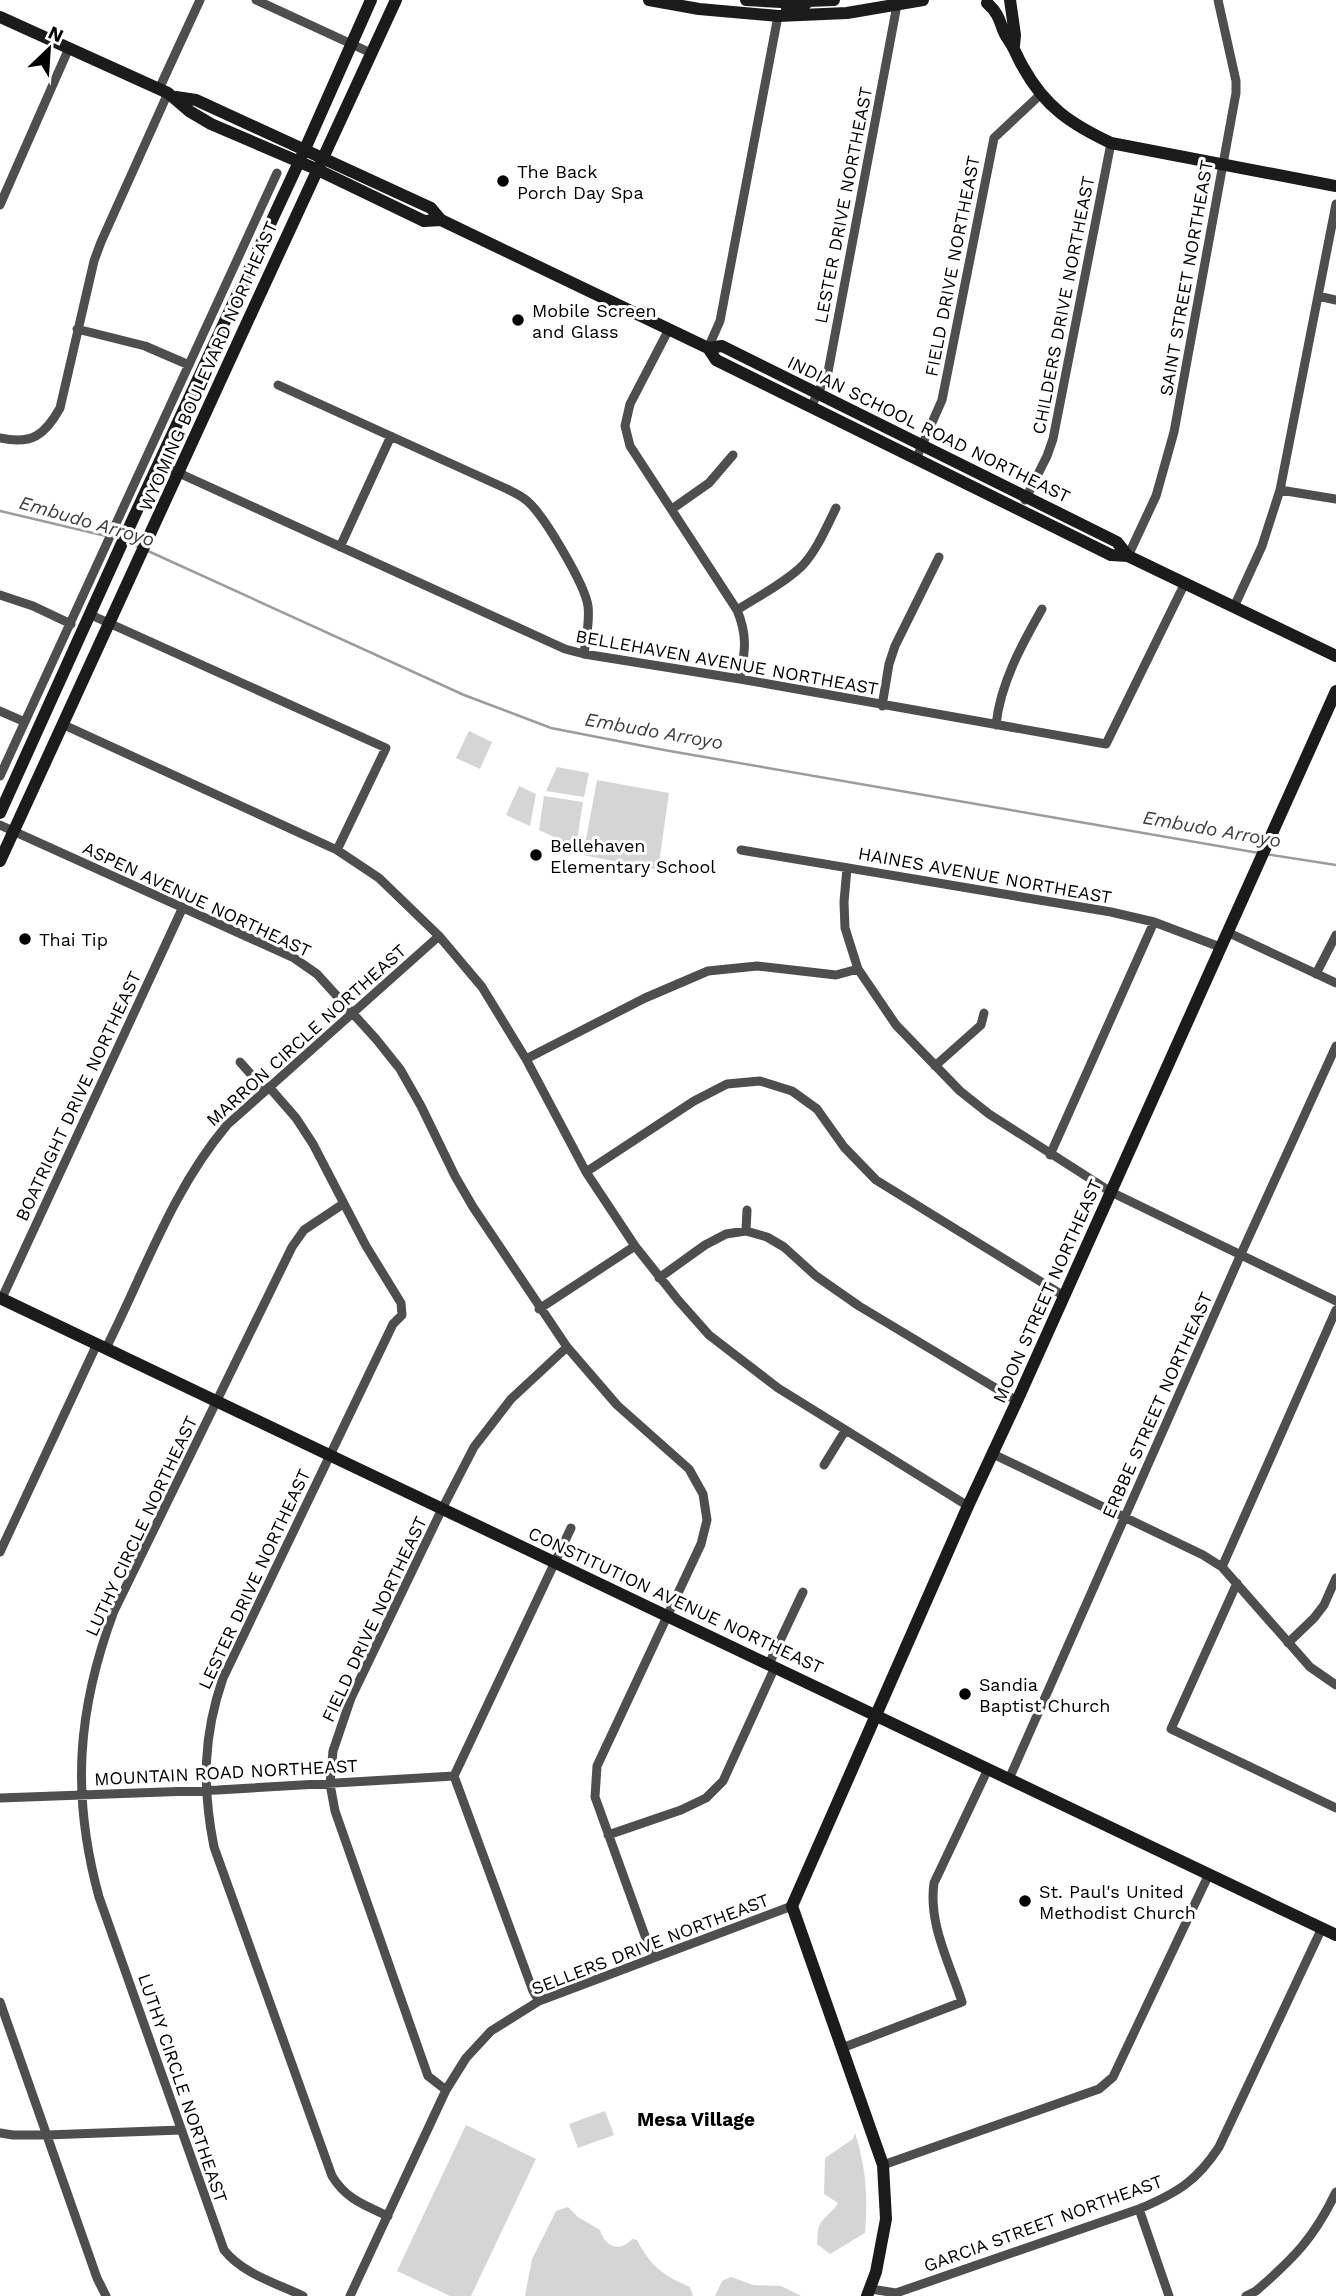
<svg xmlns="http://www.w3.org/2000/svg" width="1336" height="2296" font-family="'Work Sans',sans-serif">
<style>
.green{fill:#d5d5d5}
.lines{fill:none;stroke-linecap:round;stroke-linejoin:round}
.stream{stroke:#9c9c9c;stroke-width:2.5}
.street{stroke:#4e4e4e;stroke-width:9}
.secondary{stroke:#1b1b1b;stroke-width:12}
.poi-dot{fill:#000;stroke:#fff;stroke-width:2.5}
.labels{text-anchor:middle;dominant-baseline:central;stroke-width:6;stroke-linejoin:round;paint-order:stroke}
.poi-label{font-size:18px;fill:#000;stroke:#fff;text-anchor:start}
.street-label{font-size:18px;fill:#000;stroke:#fff}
.water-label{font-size:19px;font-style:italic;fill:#3d3d3d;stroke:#fff}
.neighbourhood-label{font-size:19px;font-weight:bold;fill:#000;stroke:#fff}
</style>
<rect width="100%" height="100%" fill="#fff"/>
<path class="green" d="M469 731 492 742 480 769 456 758Z
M557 767 589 773 584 797 546 791Z
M597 780 669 793 658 870 583 855Z
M519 786 536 794 530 826 506 815Z
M544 796 583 802 576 847 539 830Z
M605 2111 614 2135 578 2148 569 2124Z
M466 2125 536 2159 471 2296H450L397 2271Z
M855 2133C866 2167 868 2197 865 2233L830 2254 817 2244C818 2239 817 2231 819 2226 823 2217 833 2212 838 2203L824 2194 825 2158 853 2139Z
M568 2207 578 2217 600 2230C605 2247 620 2253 632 2239L637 2240C651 2266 662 2275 690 2287L693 2296H525L532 2259 556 2211Z
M731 2277 753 2285 781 2286 801 2296H715L722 2281Z"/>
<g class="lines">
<path class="stream" d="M0 511 106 536
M125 543 139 547
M148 551 464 695 551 728 664 750 1259 853
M1265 854 1336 865"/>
<path class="street" d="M256 0 371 53
M159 89 200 0
M0 205 69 48
M1318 296 1336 300
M77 329 145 346 189 365
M669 329 630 404 625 426 630 446 737 610C748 636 745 652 740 679
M708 348 720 321 778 16
M278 385 507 489C513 492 520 495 526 500 543 513 585 585 588 606 590 622 586 638 584 654
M811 407 828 372 897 5
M0 438C32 445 45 435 60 408L94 261 101 242 168 93
M916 459 942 400 994 138 1041 94
M159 464 565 649 584 654 740 679 1106 744 1185 583
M1280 490 1336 499
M1025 500 1047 456 1053 439 1111 143
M672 509 709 483 733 455
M340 547 391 436
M1128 556 1156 496 1174 432 1236 93V81L1218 0
M0 595 33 606 71 624
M1234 607 1262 546 1280 490 1336 204
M737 610C759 596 783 584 802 566 817 550 826 528 836 508
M91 615 386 748 337 850
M882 706 889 664 895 646 939 557
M0 711 25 722
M64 725 337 850 379 878 439 936 482 987 526 1059 586 1172 635 1246 678 1300 709 1335 778 1388 968 1506
M996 725C1000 684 1022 644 1042 609
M0 776 277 173
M0 825 294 958 317 974 376 1039 400 1069 421 1106 455 1176 473 1207 567 1347 617 1405 689 1469 703 1494 707 1520 701 1544 597 1766 595 1797 653 1958
M741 850 1111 912 1154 922 1220 947
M847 868 844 902 845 928 858 969 896 1025 960 1091 989 1114 1111 1192 1336 1301
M1227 932 1336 983
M1316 974 1336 935
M526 1059 645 998 708 971 757 966 836 975 858 969
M240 1062 265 1090
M935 1066 981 1025 984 1013
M269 1087 296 1118 313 1144 366 1246 401 1303 402 1315 393 1324 223 1678C203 1736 202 1786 214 1847L332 2176C346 2199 364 2205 388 2216
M1050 1155 1154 922
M586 1172 694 1101 727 1084 760 1081 792 1091 817 1109 844 1147 876 1180 1064 1296
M746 1231 747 1210
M659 1278 705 1245 726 1234 746 1231 767 1237 784 1247 816 1276 859 1306 1017 1401
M2 1298 183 907
M539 1309 635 1246
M106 1348C144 1273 172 1190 227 1125L439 936
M993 1454 1203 1555 1222 1567 1310 1667 1336 1685
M824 1465 845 1431
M0 1552 97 1344
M1222 1567 1336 1310
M1237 1583 1171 1729 1336 1808
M1288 1643 1314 1618 1324 1605 1336 1578
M769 1664 803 1592
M1009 1779 1241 1254 1336 1046
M0 1798 218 1790 454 1776
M608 1835 681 1810 706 1798 723 1781 775 1667
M539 2001 533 1991 454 1776 571 1528
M0 2002 97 2278 106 2296
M842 2048 962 2002C950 1964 928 1924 934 1883L988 1769
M446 2090 428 2076 335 1811 330 1784 333 1751 351 1698 442 1509 474 1447 511 1399 567 1347
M0 2133 13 2135H47L181 2130
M883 2165 1099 2089 1113 2077 1209 1874
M1139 2209 1169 2296
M871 2289 896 2293 1139 2209C1177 2193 1197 2181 1219 2147L1322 1928
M303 2296C276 2283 243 2274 224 2250L99 1897C71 1795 77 1710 114 1611L292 1247 304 1230 343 1204
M350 2296 446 2090 466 2058 491 2031 539 2001 792 1906
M1246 2296 1256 2291C1294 2258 1314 2238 1336 2192"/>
<path class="secondary" d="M649 0 699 9 778 16 847 13 923 0
M746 0 781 2 834 0
M1010 0 1015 35 1014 46
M987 3C1003 17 999 27 1008 39 1015 49 1017 57 1023 67 1045 107 1071 124 1111 143L1336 186
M787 9 800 8 808 2
M0 17 168 93 189 111 211 124 316 169 424 221 441 220
M176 97 196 100 431 208 441 220 708 348 716 360 1111 555 1128 556 1336 656
M708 348 722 346 1117 542 1128 556
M0 813 132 521 305 149 371 0
M0 861C133 575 262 286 396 0
M0 1298 1336 1935
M867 2296 876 2272 886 2219 883 2165 792 1906 968 1506 1017 1401 1336 691"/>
</g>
<g class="poi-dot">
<circle cx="503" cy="181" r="7"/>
<circle cx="518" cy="320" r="7"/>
<circle cx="536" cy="855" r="7"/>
<circle cx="25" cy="939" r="7"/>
<circle cx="965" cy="1694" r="7"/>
<circle cx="1025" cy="1901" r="7"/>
</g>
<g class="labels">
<g class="poi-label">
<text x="517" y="171">The Back<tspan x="517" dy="21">Porch Day Spa</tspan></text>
<text x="532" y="310">Mobile Screen<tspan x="532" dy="21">and Glass</tspan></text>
<text x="550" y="845">Bellehaven<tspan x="550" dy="21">Elementary School</tspan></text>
<text x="39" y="939">Thai Tip</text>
<text x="979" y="1684">Sandia<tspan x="979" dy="21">Baptist Church</tspan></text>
<text x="1039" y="1891">St. Paul's United<tspan x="1039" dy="21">Methodist Church</tspan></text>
</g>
<g class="street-label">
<text transform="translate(843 205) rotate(-79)">LESTER DRIVE NORTHEAST</text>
<text transform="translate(952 266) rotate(-79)">FIELD DRIVE NORTHEAST</text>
<text transform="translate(1186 278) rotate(-80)">SAINT STREET NORTHEAST</text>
<text transform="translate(1063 305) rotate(-79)">CHILDERS DRIVE NORTHEAST</text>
<text transform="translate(208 366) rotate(-66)">WYOMING BOULEVARD NORTHEAST</text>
<text transform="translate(929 429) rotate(26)">INDIAN SCHOOL ROAD NORTHEAST</text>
<text transform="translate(727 662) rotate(10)">BELLEHAVEN AVENUE NORTHEAST</text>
<text transform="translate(985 875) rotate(10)">HAINES AVENUE NORTHEAST</text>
<text transform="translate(197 899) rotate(25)">ASPEN AVENUE NORTHEAST</text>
<text transform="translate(306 1035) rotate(-42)">MARRON CIRCLE NORTHEAST</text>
<text transform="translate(78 1096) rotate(-65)">BOATRIGHT DRIVE NORTHEAST</text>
<text transform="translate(1047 1291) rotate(-66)">MOON STREET NORTHEAST</text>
<text transform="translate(1157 1405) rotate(-66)">ERBBE STREET NORTHEAST</text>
<text transform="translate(141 1526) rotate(-65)">LUTHY CIRCLE NORTHEAST</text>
<text transform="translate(254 1579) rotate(-65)">LESTER DRIVE NORTHEAST</text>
<text transform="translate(676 1600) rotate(25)">CONSTITUTION AVENUE NORTHEAST</text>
<text transform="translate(374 1619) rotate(-65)">FIELD DRIVE NORTHEAST</text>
<text transform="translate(226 1772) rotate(-3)">MOUNTAIN ROAD NORTHEAST</text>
<text transform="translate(650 1944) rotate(-21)">SELLERS DRIVE NORTHEAST</text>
<text transform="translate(183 2088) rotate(71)">LUTHY CIRCLE NORTHEAST</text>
<text transform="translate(1043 2223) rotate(-20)">GARCIA STREET NORTHEAST</text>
</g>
<g class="water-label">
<text transform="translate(87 521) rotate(16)">Embudo Arroyo</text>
<text transform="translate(654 731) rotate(10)">Embudo Arroyo</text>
<text transform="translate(1212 829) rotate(10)">Embudo Arroyo</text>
</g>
<g class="neighbourhood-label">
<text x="696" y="2119">Mesa Village</text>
</g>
</g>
<g transform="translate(49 49) rotate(25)" stroke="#ffffff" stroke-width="5" paint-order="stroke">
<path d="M0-5L12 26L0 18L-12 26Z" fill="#000000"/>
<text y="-10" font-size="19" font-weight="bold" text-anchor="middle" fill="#000000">N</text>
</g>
</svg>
